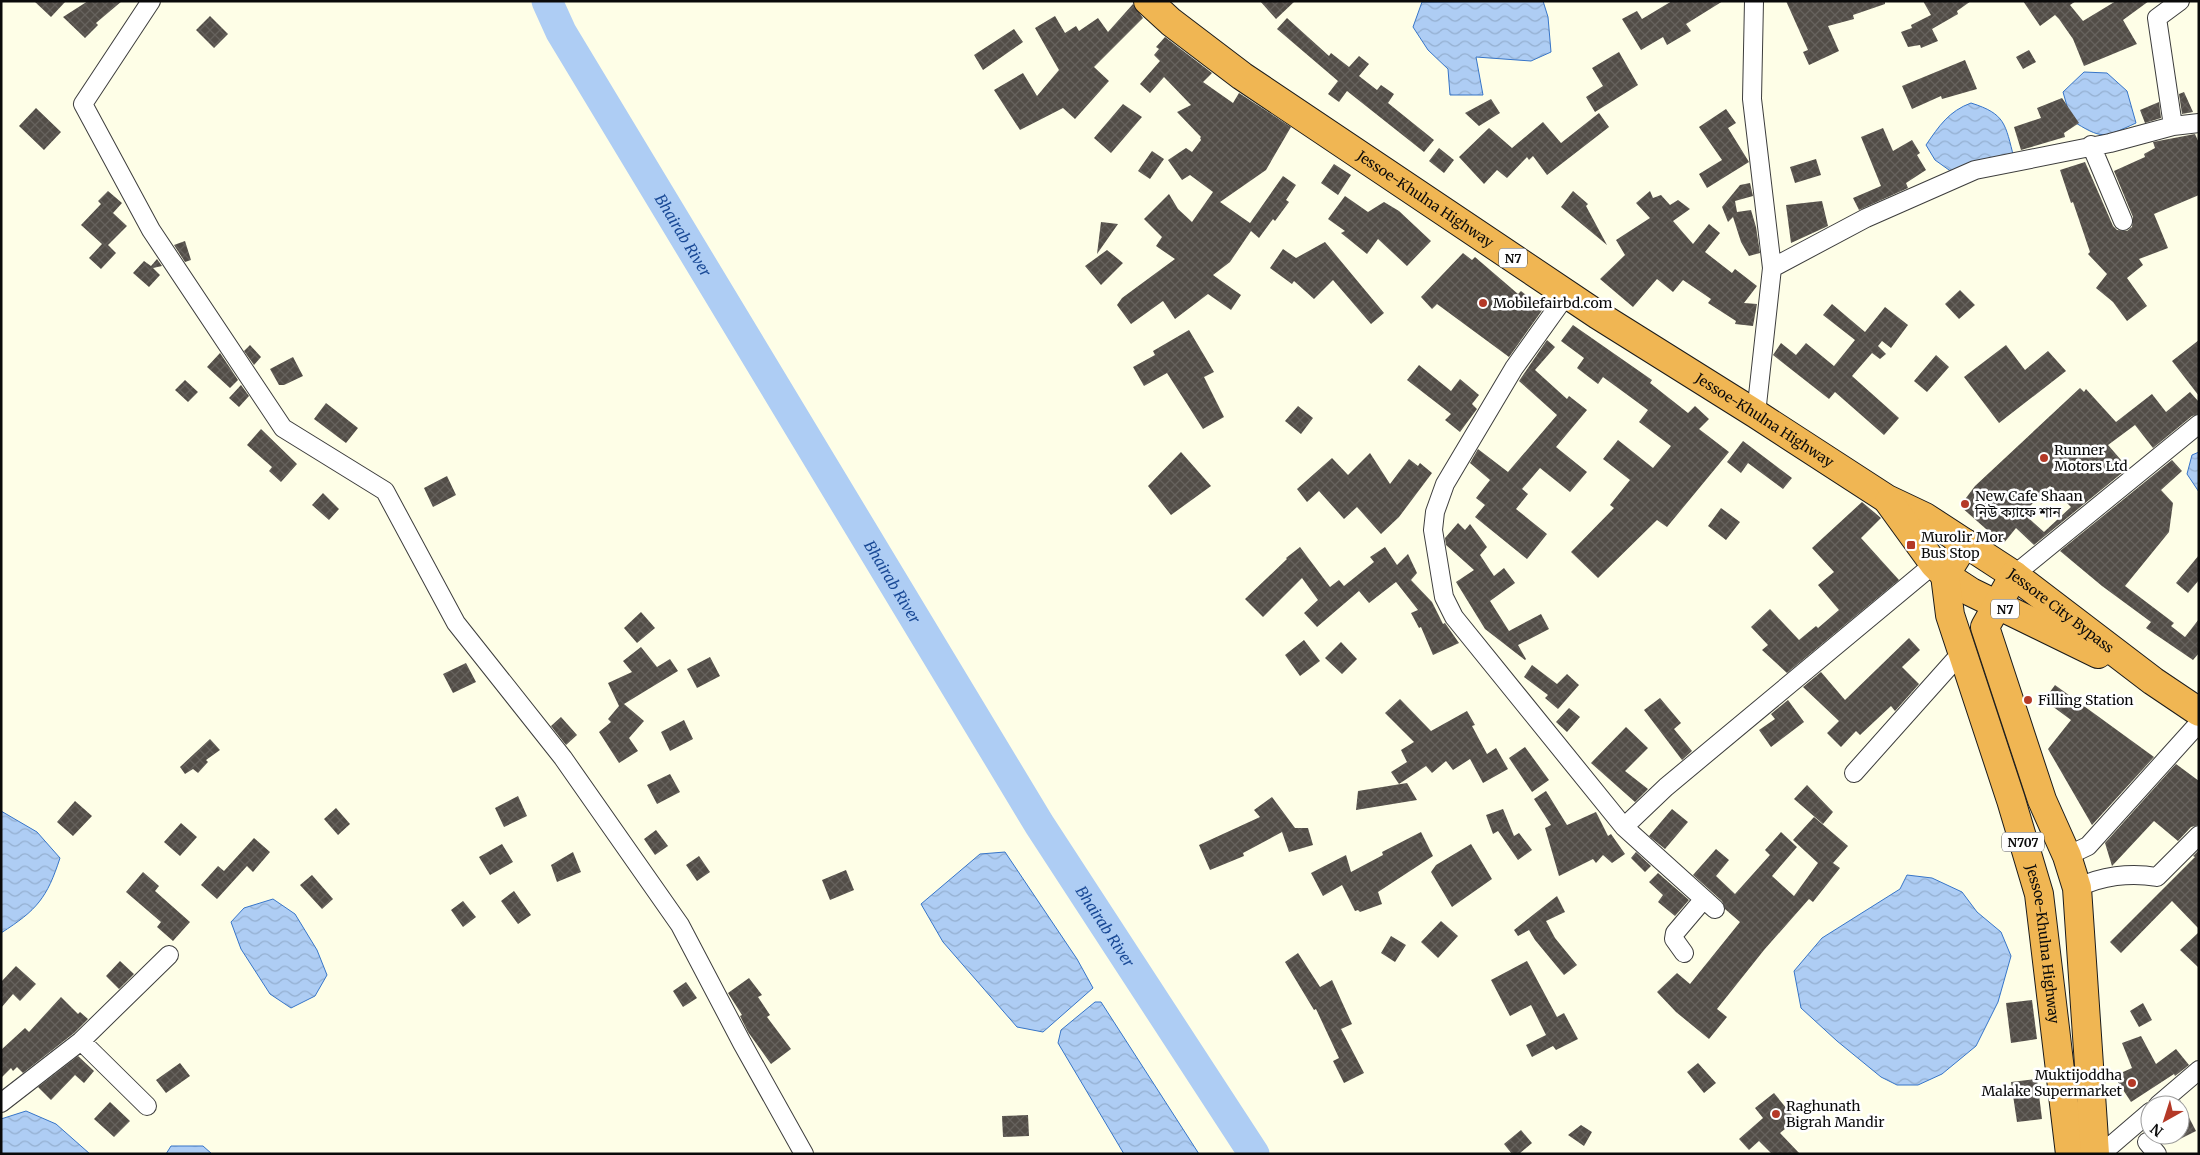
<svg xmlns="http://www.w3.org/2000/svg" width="2200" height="1155" font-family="Merriweather,'Noto Sans Bengali',serif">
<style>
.water{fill:url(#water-waves);stroke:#3775c8}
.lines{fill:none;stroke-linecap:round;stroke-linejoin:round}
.river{stroke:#aecdf4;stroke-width:31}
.building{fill:url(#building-cross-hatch);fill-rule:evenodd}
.street-casing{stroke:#3d3d3d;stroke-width:20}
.highway-casing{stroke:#1b1b1b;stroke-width:30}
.street{stroke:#fff;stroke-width:18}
.highway{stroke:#f0b653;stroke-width:28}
.poi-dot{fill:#b43927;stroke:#fff;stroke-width:2}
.labels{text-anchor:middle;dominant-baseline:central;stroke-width:5;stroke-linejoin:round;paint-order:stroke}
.shield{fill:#fff;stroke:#545454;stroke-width:1}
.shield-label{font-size:12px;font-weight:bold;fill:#0a0a0a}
.street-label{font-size:14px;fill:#0a0a0a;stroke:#fff}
.poi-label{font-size:14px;fill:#0a0a0a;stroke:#fff;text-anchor:start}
.water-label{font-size:15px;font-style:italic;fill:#194996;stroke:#fff}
</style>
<defs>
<pattern id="water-waves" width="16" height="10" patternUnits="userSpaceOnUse" patternTransform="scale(1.25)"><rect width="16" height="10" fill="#aecdf4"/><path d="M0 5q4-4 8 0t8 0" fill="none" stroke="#94afd0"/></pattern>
<pattern id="building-cross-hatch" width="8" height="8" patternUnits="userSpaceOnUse" patternTransform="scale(1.25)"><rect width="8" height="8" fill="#524d47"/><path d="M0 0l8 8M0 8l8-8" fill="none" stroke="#66625d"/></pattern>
</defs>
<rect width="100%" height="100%" fill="#fefee7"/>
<path class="water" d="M1543 1 1548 17 1551 52 1531 61 1476 57 1483 95H1450L1448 69 1428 50 1413 27 1422 2Z
M2084 72 2107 73 2127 91 2136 123C2103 138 2103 140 2071 120L2063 92Z
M1971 103C2006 114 2005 124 2014 158L1956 175 1935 160 1926 145C1939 126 1949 111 1971 103Z
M2199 452V492L2187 474 2192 455Z
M1 811 37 832 60 858C47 898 37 910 1 933Z
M1005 852 1077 959 1093 988 1043 1032 1017 1027 943 942 921 904 980 854Z
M1907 875 1932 878 1962 892 1977 912 2001 932 2011 956 1998 1002 1976 1046 1942 1074 1918 1085H1897L1881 1077 1837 1041 1801 1008 1794 971 1822 938 1900 889Z
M273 899 295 914 317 950 327 975 315 996 291 1008 270 994 241 949 231 922 244 908Z
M1095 1002H1101L1199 1154H1124L1058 1043 1061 1030Z
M26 1111 56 1124 90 1154H1V1119Z
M171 1146H203L212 1154H166Z"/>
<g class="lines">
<path class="river" id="s1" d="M547 1 561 32 1039 824 1254 1154"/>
</g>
<path class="building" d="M34 1H66L51 17Z
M88 1H122L96 23 98 25 85 38 63 17Z
M1260 1H1295L1276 19Z
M1672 1H1723L1686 24 1691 31 1667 45 1663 37 1641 50 1622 19 1637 11 1642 19Z
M1786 1H1885V4L1853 15 1854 19 1828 26 1839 51 1809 65 1803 52 1808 50Z
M1923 1H1971L1957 11 1958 14 1932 29 1938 41 1921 48 1920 45 1908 47 1901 32 1912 28 1911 25 1931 15Z
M2023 1H2076L2070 5 2083 21 2116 1H2149L2123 20 2137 44 2084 66 2073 39 2059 19 2055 15 2040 26Z
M1133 4 1143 18 1094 67 1109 81 1075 119 1063 108 1020 130 994 90 1023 73 1037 96 1059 70 1035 28 1055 16 1065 33 1076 26 1079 31 1098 18 1108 32Z
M210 16 228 34 214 48 196 30Z
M1287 18 1329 56 1331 53 1349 67 1359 56 1369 64 1359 76 1377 90 1381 85 1394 94 1388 103 1434 140 1424 152 1347 91 1339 102 1328 94 1338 81 1277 29Z
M1014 29 1023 42 983 70 974 55Z
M1165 37 1212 73 1203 82 1233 103 1239 93 1291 127 1266 170 1220 202 1250 223 1283 176 1296 185 1286 200 1289 202 1275 221 1273 219 1259 238 1251 231 1230 262 1213 275 1241 295 1231 310 1208 294 1175 319 1163 301 1131 324 1117 305 1122 298 1175 259 1156 246 1162 237 1144 219 1169 194 1178 209 1192 222 1213 192 1190 175 1182 180 1168 160 1186 148 1192 152 1201 140 1200 138 1201 137 1177 112 1191 105 1164 77 1150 93 1140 84 1160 61 1154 55 1159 49 1156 47Z
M2029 50 2036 62 2023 69 2016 57Z
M1619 52 1638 85 1595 112 1586 97 1603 86 1592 68Z
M1965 60 1977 89 1942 99 1941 96 1912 109 1902 86Z
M2184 92 2193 112 2182 114 2179 94Z
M2062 98 2079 123 2064 133 2065 137 2021 150 2014 127 2041 118 2037 108Z
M1491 99 1500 113 1479 126 1465 113Z
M2159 102 2161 118 2145 123 2140 110Z
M1123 104 1142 117 1111 153 1094 138Z
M36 108 61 132 44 150 19 126Z
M1726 109 1736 123 1728 128 1749 162 1707 188 1699 174 1722 160 1699 127Z
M1599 113 1609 127 1547 175 1533 156 1529 160 1527 157 1507 178 1497 170 1484 184 1459 157 1489 128 1512 148 1543 122 1561 143Z
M1883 128 1893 151 1912 140 1920 153 1917 155 1926 170 1906 183 1908 188 1859 210 1853 198 1881 186 1861 137Z
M2195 134 2199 143V195L2154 214 2168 248 2139 259 2143 265 2127 278 2147 306 2127 321 2113 302 2096 288 2107 274 2088 254 2090 252 2073 202 2071 203 2060 170 2085 162 2113 226 2117 230 2127 231 2132 227 2133 217 2114 171 2145 157 2144 154 2155 148 2153 142Z
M1439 148 1454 160 1444 173 1429 161Z
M1152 151 1164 159 1150 179 1138 171Z
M1816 159 1821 175 1795 183 1790 167Z
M1334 164 1351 175 1338 195 1321 183Z
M1750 183 1753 196 1735 201 1737 212 1751 210 1756 227 1760 253 1749 256 1741 242 1733 217 1728 222 1722 207 1740 185Z
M108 191 122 203 113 213 127 226 108 245 116 253 101 269 89 258 102 244 81 225 101 204 98 201Z
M1573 191 1588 204 1586 206 1607 245 1561 207Z
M1650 191 1653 198 1661 195 1670 205 1678 200 1690 209 1673 221 1693 244 1709 224 1720 233 1705 252 1732 273 1735 269 1757 286 1744 303 1757 304 1753 326 1735 324 1736 321 1708 303 1711 299 1683 280 1673 292 1657 279 1633 307 1600 279 1625 255 1616 240 1650 218 1636 203Z
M1345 196 1368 212 1384 202 1399 211 1431 241 1407 266 1378 239 1367 254 1341 233 1345 231 1328 219Z
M1822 201 1828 226 1791 243 1786 205Z
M1101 222 1118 224 1097 254Z
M185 241 191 260 185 262 174 245Z
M1325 242 1384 313 1371 324 1333 280 1314 299 1294 281 1292 284 1270 268 1283 249 1296 258Z
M1107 250 1123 263 1101 285 1085 266Z
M1463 253 1472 260 1475 257 1518 294 1521 291 1543 309 1509 357 1437 304 1432 309 1421 297Z
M157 259 162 266 153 268 160 275 149 287 133 273 144 261 151 266Z
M1960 290 1975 305 1959 319 1945 304Z
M1832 304 1865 332 1885 307 1908 325 1891 348 1882 341 1878 346 1886 354 1880 359 1872 353 1852 376 1899 418 1884 435 1835 392 1829 399 1773 355 1781 343 1796 355 1806 343 1834 366 1855 340 1823 315Z
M1573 325 1652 380 1650 383 1688 413 1695 406 1709 419 1699 429 1729 452 1667 527 1657 520 1598 578 1571 552 1614 508 1610 505 1630 480 1603 459 1618 440 1653 468 1671 446 1639 422 1648 410 1603 377 1598 384 1577 368 1584 358 1561 341Z
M1189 330 1214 372 1204 377 1224 417 1203 429 1167 373 1144 386 1133 367 1155 355 1153 351Z
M1547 340 1555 347 1535 370 1567 399 1569 396 1587 410 1556 447 1587 472 1570 492 1540 468 1522 489 1528 494 1516 509 1547 534 1527 559 1475 517 1485 505 1476 498 1490 480 1470 463 1478 449 1508 472 1557 415 1519 381Z
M2199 340V396L2172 361Z
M250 345 261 357 254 365 244 351Z
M2006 345 2025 370 2048 351 2066 371 1999 423 1964 377Z
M220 353 238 380 230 388 207 367Z
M1936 355 1949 367 1927 392 1914 381Z
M293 357 303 376 284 385H279L270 369Z
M1419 365 1451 391 1460 379 1479 395 1472 404 1477 409 1460 432 1445 420 1451 414 1407 380Z
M185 380 198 392 188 402 175 390Z
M241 385 249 396 239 407 229 398Z
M2080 388 2084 392 2086 389 2116 422 2152 394 2166 412 2190 392 2199 402V414L2192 416 2153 448 2135 425 2108 445 2128 468 2034 545 2016 528 2003 544 1960 506 1975 486ZM2050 486 2071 507 2044 532 2023 513Z
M326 403 358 428 346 443 314 419Z
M1298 406 1313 418 1301 434 1285 421Z
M261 429 297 464 281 482 269 471 272 467 247 445Z
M1743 441 1792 478 1783 489 1748 463 1741 473 1727 462Z
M1181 452 1211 486 1171 515 1148 486Z
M1370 453 1390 484 1409 459 1418 466 1420 463 1432 473 1399 517 1381 534 1357 507 1344 519 1319 491 1307 502 1297 489 1332 458 1348 475Z
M2172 460 2182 471 2161 490 2173 503 2169 532 2125 586 2174 623 2171 626 2185 637 2199 619V653L2193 660 2146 628 2151 622 2102 586 2060 551Z
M447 476 456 495 433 507 424 488Z
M323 493 339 509 329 520 312 505Z
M1862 502 1881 518 1861 538 1899 580 1787 673 1762 650 1768 645 1751 627 1770 609 1799 640 1816 626 1818 628 1839 610 1818 585 1834 572 1812 548Z
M1721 508 1740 522 1726 540 1708 526Z
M1458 523 1465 530 1470 524 1487 547 1480 555 1494 576 1504 568 1515 583 1490 601 1509 631 1541 614 1549 629 1518 645 1526 659 1525 660 1485 629 1456 582 1474 570 1446 545 1445 538Z
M1300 547 1330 587 1339 580 1344 586 1374 562 1370 557 1385 547 1397 565 1408 554 1417 573 1411 580 1432 602 1443 624 1445 623 1459 643 1433 655 1421 627 1419 628 1411 613 1418 610 1396 582 1369 603 1359 591 1317 627 1304 613 1318 600 1302 578 1263 617 1245 599 1287 559 1286 558Z
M2199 555V580L2188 593 2176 583Z
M641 612 655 628 637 643 624 628Z
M1909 638 1920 650 1902 667 1919 684 1895 711 1891 706 1860 735 1856 731 1841 747 1827 733 1839 721 1803 687 1821 672 1845 700Z
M1304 640 1320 661 1300 676 1285 655Z
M1341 642 1357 659 1342 674 1325 658Z
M641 647 657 667 670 659 678 671 624 704 644 721 629 738 638 751 619 763 599 732 611 722 608 719 619 706 608 683 632 672 623 661Z
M710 657 720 676 697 688 687 669Z
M466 663 476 682 453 693 443 674Z
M1532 665 1557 684 1567 674 1579 685 1558 709 1545 698 1548 695 1524 677Z
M2055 685 2154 757 2092 825 2048 749 2071 720 2044 700Z
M1660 698 1681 723 1674 729 1692 751 1682 760 1644 710Z
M1400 699 1431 731 1467 711 1475 725 1472 726 1487 754 1496 748 1508 769 1483 783 1470 759 1453 770 1446 761 1432 773 1426 766 1399 784 1391 772 1407 762 1401 750 1414 742 1385 713Z
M1788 700 1804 722 1771 747 1759 730 1775 719 1771 714Z
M1569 708 1580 717 1567 732 1556 722Z
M561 717 577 735 566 745 551 726Z
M684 720 693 739 670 751 661 732Z
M1626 727 1648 748 1625 771 1648 789 1635 802 1591 763Z
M210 739 220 750 206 760 208 762 198 773 193 769 185 774 180 767Z
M1525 747 1549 780 1532 792 1509 758Z
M2176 764 2199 781V825L2191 827 2178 841 2154 821 2112 866 2105 843Z
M670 774 680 792 657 804 647 785Z
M1407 783 1417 800 1356 810 1358 791Z
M1807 785 1833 812 1823 824 1794 799Z
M1546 791 1567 825 1596 812 1608 836 1611 834 1625 854 1612 863 1603 855 1596 863 1593 859 1559 876 1545 828 1551 825 1534 799Z
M518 796 527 816 504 827 495 808Z
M1272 797 1295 828H1308L1313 845 1289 852 1282 832 1243 853 1244 856 1210 870 1199 845 1260 817 1254 810Z
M75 801 92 816 73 836 57 822Z
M336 808 350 824 338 835 324 819Z
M1503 809 1514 836 1519 833 1532 850 1518 860 1498 831 1493 834 1486 815Z
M1672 809 1688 822 1665 849 1649 836Z
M1814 817 1848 846 1833 863 1840 868 1813 902 1809 899 1764 950 1717 1009 1727 1017 1709 1039 1676 1012 1657 992 1677 973 1690 984 1740 922 1725 909 1722 901 1693 875 1716 849 1729 860 1716 876 1735 894 1770 855 1765 850 1781 832 1797 847 1772 876 1794 896 1818 863 1793 840Z
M181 823 197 837 180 856 164 842Z
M656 830 668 846 655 855 644 839Z
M1421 832 1433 856 1378 892 1382 904 1360 912 1358 910 1355 911 1342 885 1323 896 1311 873 1346 855 1351 872 1383 855 1382 852Z
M254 838 270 852 253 872 247 866 217 899 201 885 218 866 224 871Z
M502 844 513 862 490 875 479 857Z
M1471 844 1492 879 1452 907 1431 872 1436 865Z
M2199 850V929L2172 901 2121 953 2110 942 2195 857 2193 856Z
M573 852 581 872 557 882 551 865Z
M1636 852 1651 866 1645 872 1631 858Z
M699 856 710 872 697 881 686 865Z
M846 870 854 890 830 900 822 880Z
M143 872 159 886 155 891 190 922 173 941 157 927 161 922 126 892Z
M1658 873 1689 900 1675 916 1658 902 1663 895 1649 882Z
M312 875 333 899 322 909 300 885Z
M514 891 531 915 518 924 501 901Z
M1557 896 1565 912 1546 921 1555 938 1577 965 1564 975 1535 940 1529 930 1518 936 1514 930Z
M463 901 476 917 463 927 451 910Z
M1441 921 1458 936 1438 958 1421 942Z
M2199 932V968L2180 950Z
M1391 936 1406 945 1395 962 1381 953Z
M1298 953 1320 987 1332 980 1352 1024 1341 1029 1364 1073 1344 1083 1333 1061 1339 1058 1316 1009 1314 1010 1285 962Z
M120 961 134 974 119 989 106 976Z
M1527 961 1557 1017 1564 1013 1578 1039 1556 1050 1553 1046 1532 1057 1526 1045 1546 1035 1531 1005 1510 1016 1491 980Z
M16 966 36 984 20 1001 13 994 1 1008V982Z
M749 978 762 995 758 997 770 1015 767 1017 791 1049 771 1064 748 1032 740 1016 742 1015 728 993Z
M686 982 697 998 683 1007 673 991Z
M61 997 78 1014 80 1012 88 1019 74 1033 23 1073 17 1067 13 1071 11 1068 1 1078V1050L25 1028 29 1032Z
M2032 1000 2037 1039 2011 1043 2006 1003Z
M2143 1003 2152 1020 2139 1027 2130 1011Z
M2141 1036 2156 1064 2176 1049 2189 1065 2175 1076 2174 1074 2131 1102 2114 1076 2132 1068 2122 1043Z
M78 1056 94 1071 84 1083 75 1075 51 1100 38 1087Z
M180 1063 190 1076 166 1093 156 1080Z
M1698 1063 1716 1083 1704 1093 1687 1072Z
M2037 1079 2042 1119 2017 1122 2011 1082Z
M1774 1093 1796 1120 1780 1133 1800 1154H1772L1759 1141 1749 1150 1739 1139 1763 1118 1755 1108Z
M2180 1100 2196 1131 2180 1139Z
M110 1102 130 1121 114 1137 94 1119Z
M1028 1115 1029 1136 1003 1137 1002 1116Z
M1581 1125 1592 1132 1584 1146 1568 1135Z
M1521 1130 1532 1143 1519 1154H1512L1504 1144Z"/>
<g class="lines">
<defs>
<path id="street" d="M151 1 83 104 151 230 283 428 385 491 456 623 563 758 680 925 742 1043 804 1154
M1754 1 1752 99 1772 268 1756 414
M2173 126 2157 18 2180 1
M2091 145 2123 221
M1772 268 1866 218 1975 170 2110 143 2173 126 2199 123
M1567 294 1514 368 1445 484 1435 512 1433 530 1444 597 1454 617 1624 827 1715 909
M2014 575 2199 424
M1854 773 1962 652
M1624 827 1666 787 1934 564
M2067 856 2088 846 2198 724
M2077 888C2101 876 2130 872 2157 877L2199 835
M1684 953 1674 939 1675 933 1703 900
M81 1041 147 1106
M1 1103 81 1041 169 955
M2158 1105 2199 1070
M2147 1142 2157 1154
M2101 1154 2150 1112"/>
<g id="highway">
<path id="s2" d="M1148 1 1171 22 1242 76 1598 315 1756 414 1887 499 1925 517 2014 575 2153 681 2199 712"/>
<path d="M1889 502 1934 564 1945 575 1971 592 2098 654"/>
<path id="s3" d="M1965 543 1945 575 1950 615 2011 800 2039 894 2070 1154"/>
<path d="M2014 575 1985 627 2042 800 2067 856 2077 888 2095 1154"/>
</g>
</defs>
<use href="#street" class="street-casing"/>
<use href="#highway" class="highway-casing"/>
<use href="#street" class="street"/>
<use href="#highway" class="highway"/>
</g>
<g class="poi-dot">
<circle cx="1483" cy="303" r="5"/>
<circle cx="2044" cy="458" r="5"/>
<circle cx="1965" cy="504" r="5"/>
<rect x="1906" y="540" width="10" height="10" rx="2.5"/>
<circle cx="2028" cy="700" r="5"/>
<circle cx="2132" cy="1083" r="5"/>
<circle cx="1776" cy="1114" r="5"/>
</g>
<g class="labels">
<g class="shield">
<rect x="1499" y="248.5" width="28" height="19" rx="4"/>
<rect x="1991" y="599.5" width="28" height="19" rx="4"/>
<rect x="2002" y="832.5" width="42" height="19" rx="4"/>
</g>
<g class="shield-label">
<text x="1513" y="258">N7</text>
<text x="2005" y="609">N7</text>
<text x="2023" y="842">N707</text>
</g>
<g class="street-label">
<text stroke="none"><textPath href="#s2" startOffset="341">Jessoe-Khulna Highway</textPath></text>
<text stroke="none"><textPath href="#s2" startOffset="746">Jessoe-Khulna Highway</textPath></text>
<text stroke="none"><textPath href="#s2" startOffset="1099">Jessore City Bypass</textPath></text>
<text stroke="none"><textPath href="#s3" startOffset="421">Jessoe-Khulna Highway</textPath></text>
</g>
<g class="poi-label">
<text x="1493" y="303">Mobilefairbd.com</text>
<text x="2054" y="450">Runner<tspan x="2054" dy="16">Motors Ltd</tspan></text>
<text x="1975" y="496">New Cafe Shaan<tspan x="1975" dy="16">নিউ ক্যাফে শান</tspan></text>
<text x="1921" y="537">Murolir Mor<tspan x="1921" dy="16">Bus Stop</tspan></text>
<text x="2038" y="700">Filling Station</text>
<text x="2122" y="1075" text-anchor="end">Muktijoddha<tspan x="2122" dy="16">Malake Supermarket</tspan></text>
<text x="1786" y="1106">Raghunath<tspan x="1786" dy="16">Bigrah Mandir</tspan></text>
</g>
<g class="water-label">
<text stroke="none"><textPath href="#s1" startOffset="271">Bhairab River</textPath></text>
<text stroke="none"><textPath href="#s1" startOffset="676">Bhairab River</textPath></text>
<text stroke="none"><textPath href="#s1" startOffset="1081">Bhairab River</textPath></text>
</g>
</g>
<rect width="2200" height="1155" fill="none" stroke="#0a0a0a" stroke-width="5"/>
<g transform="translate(2165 1120) rotate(219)"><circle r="24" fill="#ffffff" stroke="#9d9d9d"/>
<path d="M0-4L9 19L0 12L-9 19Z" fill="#b43927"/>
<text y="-8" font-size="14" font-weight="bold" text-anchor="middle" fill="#0a0a0a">N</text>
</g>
</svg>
